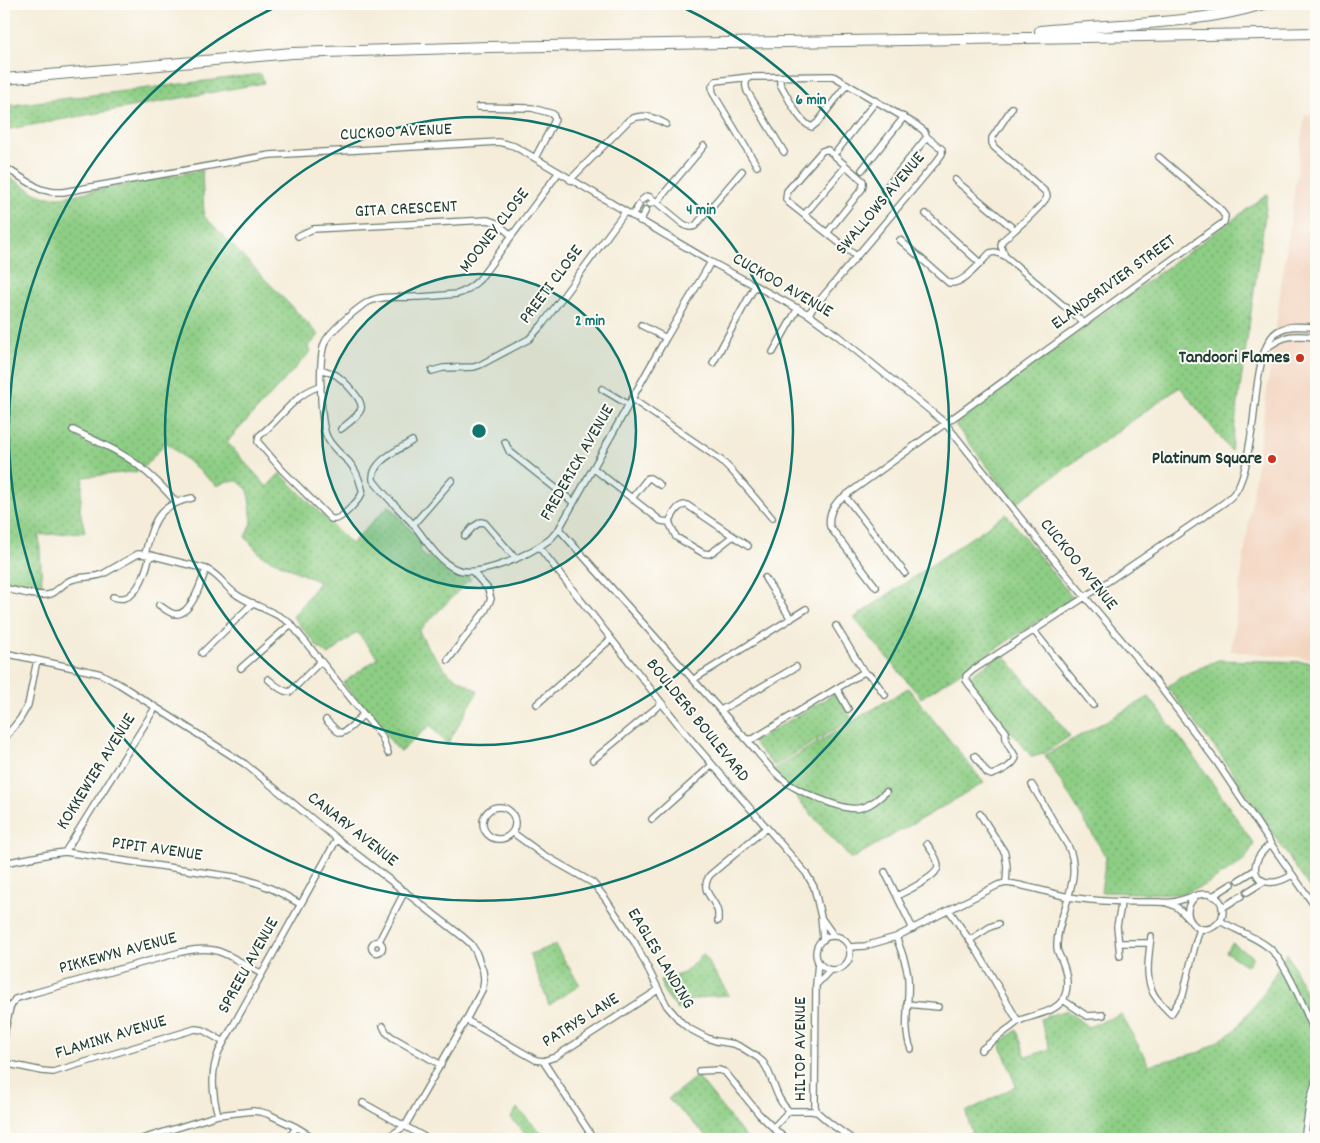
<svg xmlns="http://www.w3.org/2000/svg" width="1320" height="1143" font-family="Dekko,sans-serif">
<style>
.built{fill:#f3d4bf}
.grass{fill:url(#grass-dots);stroke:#56855c}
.park{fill:#8dcd84;stroke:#56855c}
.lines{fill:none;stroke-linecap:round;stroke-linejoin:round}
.stream{stroke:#5cc0da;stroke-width:2}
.street-casing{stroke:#6a7b6e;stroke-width:8}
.highway-casing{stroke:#6a7b6e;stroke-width:12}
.street{stroke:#fff;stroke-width:5.5}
.highway{stroke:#fff;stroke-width:10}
.ring{fill:none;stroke:#0f766e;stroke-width:2.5}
.poi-dot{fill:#c8321e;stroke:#fdfcf7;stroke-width:2}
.labels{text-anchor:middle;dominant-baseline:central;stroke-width:4;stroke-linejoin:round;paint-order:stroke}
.street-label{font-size:18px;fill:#1f3d34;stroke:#fdfcf7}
.poi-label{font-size:18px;font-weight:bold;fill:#1f3d34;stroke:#fdfcf7;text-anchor:end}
.centre{fill:#0f766e;stroke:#fdfcf7;stroke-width:2.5}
.ring-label{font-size:15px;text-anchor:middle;font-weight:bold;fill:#0f766e;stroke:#fdfcf7;stroke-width:4;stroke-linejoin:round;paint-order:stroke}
</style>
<defs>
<pattern id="grass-dots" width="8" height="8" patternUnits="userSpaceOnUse" patternTransform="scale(1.25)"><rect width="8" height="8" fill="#8dcd84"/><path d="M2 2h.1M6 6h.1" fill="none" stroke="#73a86d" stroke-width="1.8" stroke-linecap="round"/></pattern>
</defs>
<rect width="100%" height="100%" fill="#fdfcf7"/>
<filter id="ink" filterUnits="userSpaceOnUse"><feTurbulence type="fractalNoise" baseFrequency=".02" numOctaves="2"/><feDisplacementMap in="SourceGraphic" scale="10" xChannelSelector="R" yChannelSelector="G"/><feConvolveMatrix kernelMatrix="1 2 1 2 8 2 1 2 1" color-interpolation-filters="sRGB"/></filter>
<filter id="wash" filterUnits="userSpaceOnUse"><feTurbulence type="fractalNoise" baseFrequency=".0096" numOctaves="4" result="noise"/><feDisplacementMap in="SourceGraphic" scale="20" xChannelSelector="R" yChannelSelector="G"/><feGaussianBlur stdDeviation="1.12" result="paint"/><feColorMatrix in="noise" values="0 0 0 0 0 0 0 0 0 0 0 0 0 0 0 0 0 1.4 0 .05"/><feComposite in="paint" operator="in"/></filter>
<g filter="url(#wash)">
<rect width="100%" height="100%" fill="#f5edda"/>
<path class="built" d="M142 4H198L197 6 155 7Z
M1305 114 1316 116V659L1231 651Z"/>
<path class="grass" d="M198 4H270L197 6Z
M261 74 264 83 4 130V106Z
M202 170 204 216 319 335 308 347 311 351 227 442 267 487 280 473 351 544 389 505 422 542 420 551 425 557 432 558 445 570 455 573 469 577 471 580 468 581 419 631 427 646 448 673 478 691 447 745 430 725 400 752 343 683 378 658 357 632 329 655 318 647 293 617 319 582 261 555 245 537 252 522 248 490 238 481H227L217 486 166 442 141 471 83 477 80 510 85 532 39 535 42 585 4 579V347L11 348 4 298V174L37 194 47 197H61Z
M1268 194 1231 451 1180 387 1016 503 956 426 957 420Z
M1006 514 1073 598 921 698 854 618Z
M1003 654 1070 736 1043 754 1032 757 970 682V678L973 673Z
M1218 660 1316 662V898L1222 757 1167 687 1184 675Z
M908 688 984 783 851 859 772 770Z
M834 694 837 695 852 719 774 766 753 742Z
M1149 697 1201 766 1254 844 1244 861 1205 885 1181 894 1101 892 1106 857 1045 755Z
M555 945 580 985 549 1005 530 954Z
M1287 953 1316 1015V1139H973L966 1112 1016 1086 1000 1043 1017 1030 1026 1057 1050 1049 1040 1019 1066 1010 1088 1027 1121 1014 1149 1065 1201 1052 1234 1031 1262 996Z
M703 954 729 995 712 996 692 1000 678 1010 664 992 660 980 684 973Z
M697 1076 747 1139H710L668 1099Z
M517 1108 547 1139H530L511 1118Z"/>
<path class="park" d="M1232 943 1253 957 1247 966 1226 952Z"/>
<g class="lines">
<path class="stream" d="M1315 108 1316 107"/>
</g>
</g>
<g filter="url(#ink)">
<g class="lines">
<defs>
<path id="street" d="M749 77C745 82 745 85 747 91L784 152
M782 77 780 79V84C787 95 799 123 812 127L818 122 847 84
M479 107 532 108 553 114 555 120 535 158
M837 151 876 101
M757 166 713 93 712 86 716 81 749 77 833 76 915 124 924 131 927 137 942 149V154L937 161 808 314
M4 167 40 189 53 192H63L270 155 499 142 514 146 535 158 711 262 808 314 838 336 927 408 945 423 1054 560 1155 680 1182 716 1216 761 1271 844 1316 908
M862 170 904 117
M570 180 629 120C643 113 653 117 666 124
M955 180 1014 229
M884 190 927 137
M642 200 647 196 650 197 683 224C687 227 690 228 695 226L742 171
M650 204 654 202H657L704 146
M926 214 980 263
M804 215 846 166
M632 216 639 205
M640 221 646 210
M827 233 862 189 863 185V181L828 150H825L822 151 787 191 786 199 788 202 856 256
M298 236 313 229 488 220 497 223 511 235
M900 240 949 283C963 285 980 263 990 253L995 252 1005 256 1084 323
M1005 256 1001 246 1002 241C1009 235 1047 203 1047 196 1047 192 1042 189 1040 187L994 147 992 143V138L1012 108
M641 325 666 338
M1267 348C1284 334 1295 335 1316 337
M773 352 798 308
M713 363 755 286
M321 369C326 371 331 373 336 375 343 380 364 400 361 409 358 417 347 424 341 429
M432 371 443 368 474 367 480 365 529 339 542 325 625 212
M321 386C294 393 280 420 259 436L258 442 282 470 331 519C333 519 334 519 335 519 342 519 360 499 362 493 363 490 362 489 361 486 359 478 354 468 349 462 341 454 332 448 327 437 320 422 318 357 325 342 330 331 358 307 370 301 383 295 400 298 415 297 429 297 443 295 457 294 466 292 472 286 479 280L559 172
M602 389 629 405
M632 399 721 460 733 472 772 518
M73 430C96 441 120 451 139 466 153 477 165 489 176 502
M412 441C399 450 371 461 373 480 384 495 399 509 412 523 425 538 437 561 456 569 479 579 530 554 549 540 553 537 556 532 559 529L666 338 711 262
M505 442 509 451 573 502
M593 468 661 521 669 522C674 514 677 504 687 505L748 546
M845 496 905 573
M632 498 648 478H650L660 485
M669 522 676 537 703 553 709 554 714 551 733 536
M413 525 452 480
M559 529 746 739H753L864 672 836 626
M465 536 473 527 481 522 485 523 516 559
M539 547 686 734 806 873 814 887 821 917 823 940
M145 554C153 522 157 505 192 498
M765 578 791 619
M876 587 830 527C828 517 832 508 838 501L1224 222 1225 216 1219 208 1159 157
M4 588C16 591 39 598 51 594 59 590 63 583 71 580 81 576 93 578 103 574L138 554 150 555 206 569C219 575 222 583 233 592 248 605 275 610 291 624L382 737 388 753
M113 597C117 598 120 599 124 598 139 595 147 568 150 555
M159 605C164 608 171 615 177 614 191 614 202 581 206 569
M1034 631 1093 705
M4 653 93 672 101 674 119 684 245 764 337 839 463 937 471 944 476 952 483 971 484 979 483 988 466 1020 405 1126 385 1139
M202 653 253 603
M448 660 485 611 491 599 488 589 473 572
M241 668 291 624
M864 672 872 677 885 695
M268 679C274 684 282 692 290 692L321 661
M694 679 806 609
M837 689 848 709
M537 704 611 639
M721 710 796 667
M326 720 337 731 341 733C350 730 357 721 363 714
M4 739 20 719 28 705 37 660
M746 739C759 753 770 770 785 781 797 791 845 812 860 808 870 806 878 799 886 792
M975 756 987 773 991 775C1000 772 1012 767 1016 758 1012 749 1004 743 1006 732L968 683 966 680V676L973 670 1085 597 1218 507C1236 495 1239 489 1245 468 1248 453 1251 438 1253 422 1256 400 1258 343 1278 331 1290 324 1304 327 1316 327
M593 760 662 703
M483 823a16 16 0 1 1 32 0a16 16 0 1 1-32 0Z
M980 814 1005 853 1007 867 1006 883
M652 819 712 765
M512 832 542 854 593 883 605 898 635 943 667 1006 681 1022 688 1028 707 1038 716 1041 734 1044 741 1047 757 1057 763 1062 766 1067C774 1081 776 1100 789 1111H811L817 1112 831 1124 852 1139
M1271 844C1240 867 1259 896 1292 875
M65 852 155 708
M4 863 50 854 65 852 235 877C261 882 278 891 300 904
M885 872 913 929
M1239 880 1255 870
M1247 892 1263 882
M897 896C906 891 938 877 938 866 938 858 931 850 927 844
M1213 896 1232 884
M1167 903C1177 905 1181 911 1188 918
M1222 908 1241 896
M949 910 979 954 1016 1018 1020 1021
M822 919 834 936
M718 921C718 919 718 915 718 913 716 898 698 892 710 875L766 828
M1220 921C1236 930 1254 936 1268 947 1284 958 1308 1016 1316 1036
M1151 936C1149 957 1143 982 1157 999 1161 1004 1166 1009 1171 1014L1183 995 1195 945 1200 929
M816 953a17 17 0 1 1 34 0a17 17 0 1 1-34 0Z
M896 937C901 950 907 964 908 978 910 1002 902 1027 911 1049
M970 940 990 927 998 924
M379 941 405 891
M371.5 947a5.5 5.5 0 1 1 11 0a5.5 5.5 0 1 1-11 0Z
M1119 943H1150
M849 947 865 946 896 937 998 885 1006 883C1027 885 1048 893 1069 897 1098 902 1128 902 1157 902 1163 902 1168 903 1173 902 1185 900 1203 890 1214 896 1225 902 1226 918 1216 925 1199 939 1176 915 1195 897
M1120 956 1117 926 1120 911 1121 902
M1314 956 1316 960
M816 985 830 970
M1063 1000 1087 1016 1103 1015
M907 1004 938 1007
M466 1020 536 1060 543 1061 555 1057 658 990
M383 1026 386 1032 392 1037 441 1065
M4 1034 10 1008 15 999 34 993 181 952C192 950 202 948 213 950 227 952 248 967 262 974
M981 1050C990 1043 999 1036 1008 1029 1012 1027 1016 1022 1021 1020 1033 1015 1053 1013 1062 1001 1070 990 1067 973 1062 961 1060 956 1057 952 1057 947 1056 915 1085 879 1068 846L1032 785
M543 1061 588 1130 592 1139
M4 1063 42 1071 53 1072 195 1029 203 1030 224 1042
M699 1071 719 1070 725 1072 759 1114 785 1139
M363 1103 428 1139
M817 1112 815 1106V1099L816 985 818 961
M218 1115C212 1093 210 1072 219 1051L337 839
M773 1128 789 1111
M142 1139 218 1115 253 1111 261 1112 268 1114 296 1127 316 1139
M289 1139 296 1127
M1304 1139 1310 1101 1316 1080"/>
<path id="highway" d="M1040 31C1114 23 1192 26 1263 4
M4 79 292 53 489 47 1316 33"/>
</defs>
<use href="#street" class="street-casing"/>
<use href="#highway" class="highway-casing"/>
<use href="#street" class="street"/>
<use href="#highway" class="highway"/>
</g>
</g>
<circle cx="479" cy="431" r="157" fill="#0f766e" fill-opacity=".12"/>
<g class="ring">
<circle cx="479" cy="431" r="157"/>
<circle cx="479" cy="431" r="314"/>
<path d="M678 5A470 470 0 1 1 280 5"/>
</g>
<g class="poi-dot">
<circle cx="1300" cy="358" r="5"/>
<circle cx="1272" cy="459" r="5"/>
</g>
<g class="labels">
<g class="street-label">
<text transform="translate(396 133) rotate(-3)">CUCKOO AVENUE</text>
<text transform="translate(881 204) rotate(-50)">SWALLOWS AVENUE</text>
<text transform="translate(406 210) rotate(-3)">GITA CRESCENT</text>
<text transform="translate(495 231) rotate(-52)">MOONEY CLOSE</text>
<text transform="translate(1114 283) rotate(-36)">ELANDSRIVIER STREET</text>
<text transform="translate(552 285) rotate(-53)">PREETI CLOSE</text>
<text transform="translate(782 286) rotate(30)">CUCKOO AVENUE</text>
<text transform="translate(578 463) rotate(-60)">FREDERICK AVENUE</text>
<text transform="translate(1078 565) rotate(51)">CUCKOO AVENUE</text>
<text transform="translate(697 721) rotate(51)">BOULDERS BOULEVARD</text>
<text transform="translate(97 772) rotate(-58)">KOKKEWIER AVENUE</text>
<text transform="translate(352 830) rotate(38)">CANARY AVENUE</text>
<text transform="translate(157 850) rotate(8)">PIPIT AVENUE</text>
<text transform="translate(118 954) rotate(-15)">PIKKEWYN AVENUE</text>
<text transform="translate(660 959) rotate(59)">EAGLES LANDING</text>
<text transform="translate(249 966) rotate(-61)">SPREEU AVENUE</text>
<text transform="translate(581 1021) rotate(-32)">PATRYS LANE</text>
<text transform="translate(111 1038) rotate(-17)">FLAMINK AVENUE</text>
<text transform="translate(801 1049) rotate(-90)">HILTOP AVENUE</text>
</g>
<g class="poi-label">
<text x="1290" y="358">Tandoori Flames</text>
<text x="1262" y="459">Platinum Square</text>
</g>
</g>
<circle cx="479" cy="431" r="8" class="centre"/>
<g class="ring-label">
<text x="811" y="104">6 min</text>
<text x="701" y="214">4 min</text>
<text x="590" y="325">2 min</text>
</g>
<rect width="1320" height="1143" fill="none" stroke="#fdfcf7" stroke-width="20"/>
</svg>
